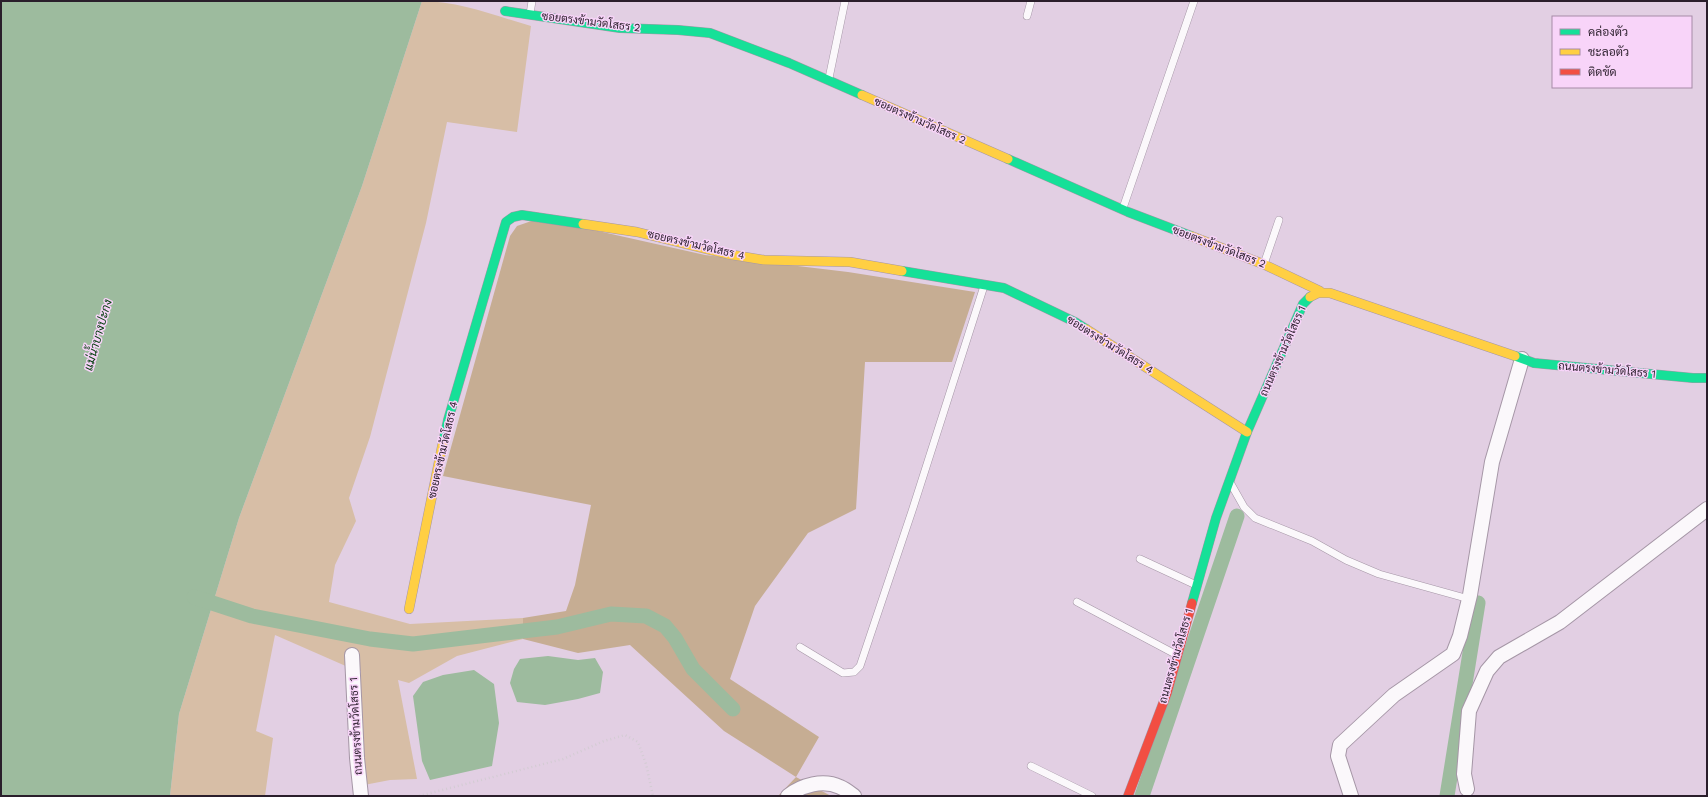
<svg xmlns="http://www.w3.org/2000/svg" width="1708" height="797" font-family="'Work Sans',Sarabun,sans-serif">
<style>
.green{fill:#d7bea6}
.forest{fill:#c6ad93}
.water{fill:#9dbb9e}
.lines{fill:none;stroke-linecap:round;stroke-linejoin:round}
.canal{stroke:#9dbb9e;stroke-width:15}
.lane-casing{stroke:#a596a6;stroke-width:8}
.street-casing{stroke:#a596a6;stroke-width:16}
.fast-casing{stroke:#a596a6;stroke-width:10}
.slow-casing{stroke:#a596a6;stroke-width:10}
.jam-casing{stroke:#a596a6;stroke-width:10}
.path{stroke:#d3ccd3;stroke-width:2.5;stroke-dasharray:1 3;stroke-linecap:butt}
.lane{stroke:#fbf8fb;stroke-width:7}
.street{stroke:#fbf8fb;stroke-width:14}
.fast{stroke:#16e098;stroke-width:9}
.slow{stroke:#ffcf43;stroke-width:9}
.jam{stroke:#f24e42;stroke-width:9}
.labels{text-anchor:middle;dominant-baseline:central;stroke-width:3;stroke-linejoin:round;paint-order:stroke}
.street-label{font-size:11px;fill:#2a1e2b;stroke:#f8d4f9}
.water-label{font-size:12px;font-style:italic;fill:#084212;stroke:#f8d4f9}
</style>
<rect width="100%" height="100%" fill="#e2cfe3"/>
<path class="green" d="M422 1C459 1 496 16 531 26L517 132 447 122 426 223 370 437 349 498 356 521 335 565 329 602 410 624 523 618V639L457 656 409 683 398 680 417 779 390 780 364 785 360 693 361 671 348 667 275 635 256 731 273 738 265 796H170L179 714 239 518 362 186Z"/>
<path class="forest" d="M540 218 705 255 848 272 975 292 952 362H865L856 509 808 533 755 606 730 679 819 737 796 777 831 796H778L796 777 724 731 630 645 578 653 523 639V618L566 611 575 585 591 505 443 476 510 236 517 226Z"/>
<path class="water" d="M1 1H422L362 186 239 518 179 714 170 796H1Z
M548 656 578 660 595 658 603 672 600 693 578 699 545 705 517 702 510 683 514 669 520 659Z
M474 670 494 684 499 723 492 766 430 780 422 761 413 696 423 682 443 675Z"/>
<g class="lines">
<path class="canal" d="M194 597 252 616 370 639 413 644 557 627 611 614 646 616 665 626 675 638 693 669 733 709
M1142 796 1237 516
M1447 796 1478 603"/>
<defs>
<path id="lane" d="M530 14 532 1
M1027 16 1031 1
M829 78 845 1
M1123 208 1194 1
M1264 264 1279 220
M1231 484 1244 507 1255 518 1312 541 1346 560 1379 574 1469 599
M1140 559 1196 585
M1077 602 1177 655
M800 647 843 673 854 672 860 666 912 511 984 286
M1031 766 1092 796"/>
<path id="street" d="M352 655 357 758 361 796
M1467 789 1464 774 1469 711 1487 671 1499 657 1560 622 1707 509
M788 796C802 785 823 779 840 787 845 789 850 793 854 796
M1351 796 1338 756 1340 745 1394 695 1453 654 1460 636 1470 595 1492 462 1522 359"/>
<path id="fast" d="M505 11 620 28 678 30 710 33 789 63 862 95
M1008 159 1128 212 1191 236
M902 271 1004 288 1075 322 1086 329
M1515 356 1534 363 1693 378H1707
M443 442 448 420 506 222 513 217 522 215 583 224
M1192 603 1216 518 1247 432 1303 304 1310 297"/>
<path id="slow" d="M862 95 1008 159
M583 224 637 232 727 254 764 260 850 262 902 271
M1191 236 1263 264 1320 291
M1310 297 1318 293H1330L1515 356
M1086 329 1247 432
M409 609 443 442"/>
<path id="jam" d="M1128 796 1167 693 1192 603"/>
</defs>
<use href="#lane" class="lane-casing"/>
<use href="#street" class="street-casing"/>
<use href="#fast" class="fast-casing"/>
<use href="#slow" class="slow-casing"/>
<use href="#jam" class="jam-casing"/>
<path class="path" d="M419 796 563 759 604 741 625 735 638 742 646 764 653 796"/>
<use href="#lane" class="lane"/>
<use href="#street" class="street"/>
<use href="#fast" class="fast"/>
<use href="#slow" class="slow"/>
<use href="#jam" class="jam"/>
</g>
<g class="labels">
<g class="street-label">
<text transform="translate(591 22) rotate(7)">ซอยตรงข้ามวัดโสธร 2</text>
<text transform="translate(920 121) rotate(24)">ซอยตรงข้ามวัดโสธร 2</text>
<text transform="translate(696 245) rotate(13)">ซอยตรงข้ามวัดโสธร 4</text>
<text transform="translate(1219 247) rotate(21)">ซอยตรงข้ามวัดโสธร 2</text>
<text transform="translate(1110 345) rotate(32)">ซอยตรงข้ามวัดโสธร 4</text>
<text transform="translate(1283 351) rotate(-66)">ถนนตรงข้ามวัดโสธร 1</text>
<text transform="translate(1607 370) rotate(5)">ถนนตรงข้ามวัดโสธร 1</text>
<text transform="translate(443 450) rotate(-77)">ซอยตรงข้ามวัดโสธร 4</text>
<text transform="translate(1176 656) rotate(-74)">ถนนตรงข้ามวัดโสธร 1</text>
<text transform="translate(356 726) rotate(-93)">ถนนตรงข้ามวัดโสธร 1</text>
</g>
<g class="water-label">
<text transform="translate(98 335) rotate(-74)">แม่น้ำบางปะกง</text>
</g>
</g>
<rect width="1708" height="797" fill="none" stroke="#2a1e2b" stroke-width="4"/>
<rect x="1552" y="16" width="140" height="72" fill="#f8d4f9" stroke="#a68ba7"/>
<rect x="1560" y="29" width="20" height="6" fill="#16e098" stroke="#a68ba7"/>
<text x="1588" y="36" font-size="12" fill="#2a1e2b">คล่องตัว</text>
<rect x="1560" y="49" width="20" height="6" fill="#ffcf43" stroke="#a68ba7"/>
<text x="1588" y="56" font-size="12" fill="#2a1e2b">ชะลอตัว</text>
<rect x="1560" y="69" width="20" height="6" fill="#f24e42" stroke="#a68ba7"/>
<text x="1588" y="76" font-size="12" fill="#2a1e2b">ติดขัด</text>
</svg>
